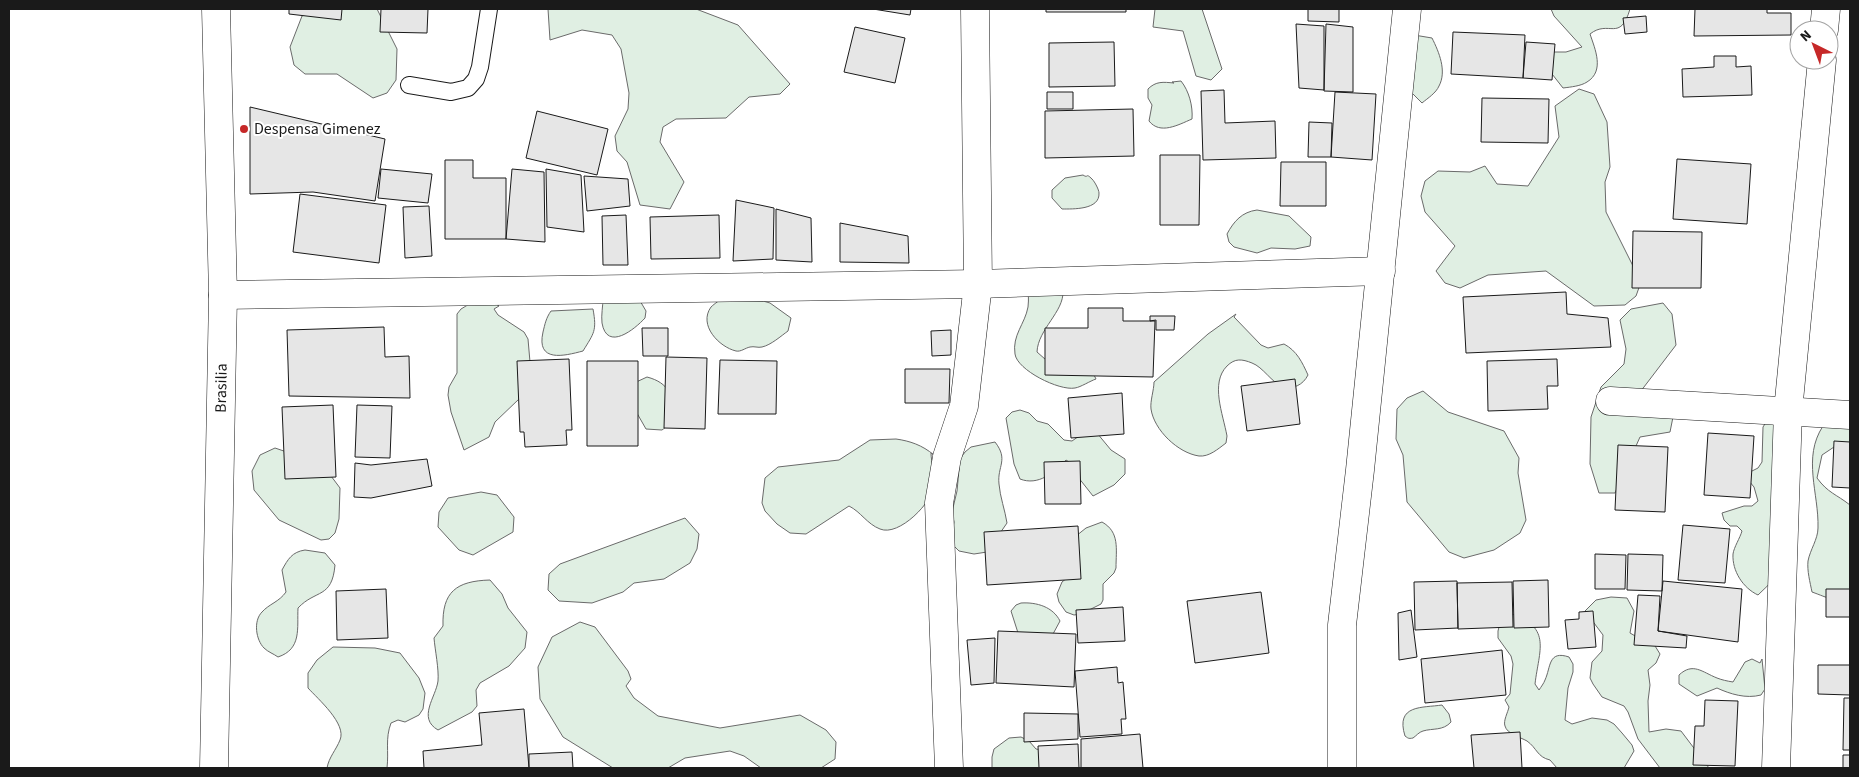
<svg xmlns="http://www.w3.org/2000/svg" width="1859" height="777" font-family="'Source Sans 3',sans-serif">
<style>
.green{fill:#e0efe3;stroke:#6a6a6a}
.building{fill:#e6e6e6;stroke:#1a1a1a}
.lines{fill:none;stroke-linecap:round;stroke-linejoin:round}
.lane-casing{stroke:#1a1a1a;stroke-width:18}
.street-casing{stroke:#1a1a1a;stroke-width:29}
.lane{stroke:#fff;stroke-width:16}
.street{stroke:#fff;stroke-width:28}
.poi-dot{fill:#c62828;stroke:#fff;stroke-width:2}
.labels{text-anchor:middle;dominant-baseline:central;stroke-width:4;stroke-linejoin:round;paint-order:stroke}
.poi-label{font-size:16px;fill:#1a1a1a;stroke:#fff;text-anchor:start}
.street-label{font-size:16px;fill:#1a1a1a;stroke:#fff}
</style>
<rect width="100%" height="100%" fill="#fff"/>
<path class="green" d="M319 9H377L397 49 396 80 387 93 373 98 337 74H305L294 65 290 47 302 16Z
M548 9H696L738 25 790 84 780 94 749 97 726 118 676 119 663 127 660 142 684 182 670 209 640 205 627 162 617 151 615 136 628 109 629 93 621 49 612 35 582 30 550 40Z
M1155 9H1202L1222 69 1211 80 1196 76 1183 31 1153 27Z
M1551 9H1630C1620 43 1609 19 1590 34 1595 49 1605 71 1587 82 1581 86 1571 87 1563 88L1545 65 1550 52H1566L1582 47 1554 16Z
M1414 35 1432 38C1439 52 1447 71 1439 86 1436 93 1428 98 1422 103L1412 93Z
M1181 81C1189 91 1193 106 1192 119 1178 125 1160 135 1149 121L1152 105 1148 98V89C1156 81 1163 82 1174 83L1172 82Z
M1579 89 1594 94 1607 122 1610 167 1605 182 1606 212 1641 282 1636 296 1625 305 1594 306 1546 271 1488 275 1460 288 1445 283 1436 271 1455 246 1425 212 1421 196 1425 181 1438 171 1470 172 1485 166 1497 184 1528 186 1559 137 1555 106Z
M1083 175C1089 179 1085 172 1092 179 1095 182 1099 190 1099 193 1100 210 1073 209 1062 209L1052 198V190L1065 178Z
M1257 210 1289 216 1311 237 1310 246 1295 249 1271 248 1257 253 1234 247 1229 242 1227 234C1234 221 1242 212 1257 210Z
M1028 284 1063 291C1064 312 1038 329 1037 352L1054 367 1092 371 1096 379C1090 381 1081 387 1075 388 1059 391 1017 370 1015 354 1012 335 1025 324 1028 307 1029 299 1028 291 1028 284Z
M636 294 646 311 645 318C635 329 607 352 602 323 601 315 603 306 603 298Z
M476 300 492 301 499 306 494 309 498 315 524 332 528 339 530 362 519 399 495 422 489 437 464 450 451 412 448 395 449 387 457 373V314L461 309Z
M720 300 763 301 770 303 791 318 788 331C781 336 771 345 762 347 758 348 754 346 750 347 745 348 741 352 736 351 719 347 698 325 711 307 713 305 717 302 720 300Z
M1663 303 1672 314 1676 345 1631 404 1673 417 1670 432 1640 437 1615 493H1599L1590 464 1591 417 1601 387 1624 364 1626 349 1620 320 1631 309Z
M593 309C597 331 594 333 583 351 564 356 536 363 543 332 545 324 546 318 551 311Z
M1236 314 1234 317 1261 345 1268 348 1284 344C1297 351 1302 362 1308 375 1303 385 1293 390 1282 386 1272 383 1263 367 1252 363 1242 359 1235 358 1227 366 1210 383 1223 414 1227 436L1226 443C1218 449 1209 457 1199 456 1178 453 1154 430 1151 409 1150 401 1154 390 1154 382L1208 334Z
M647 377C670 383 671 396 680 416L662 430 646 429 634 408 632 384Z
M1423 391 1448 412 1504 431 1519 458 1518 473 1526 520 1520 533 1494 550 1464 558 1449 552 1407 502 1403 455 1396 439 1397 409 1407 398Z
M1020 410 1029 413 1037 421 1048 424 1064 440 1072 441 1092 427 1111 450 1125 459V474L1114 485 1093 496 1078 477 1072 464 1066 460C1054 473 1038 486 1020 479L1014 464 1006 418 1012 412Z
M1777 417 1785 569 1758 595C1743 588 1732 571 1733 554 1734 547 1740 538 1742 531L1737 526H1730L1724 520 1722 513 1744 506H1752L1758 501 1754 487 1744 475 1758 468 1762 462 1763 427 1768 419Z
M1850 419V442L1834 447 1822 455 1817 478C1828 493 1836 494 1850 505V594C1834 603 1829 598 1812 592 1810 582 1807 571 1808 561 1810 550 1818 539 1818 528 1819 493 1802 458 1823 426Z
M896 439C910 441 922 445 934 455L931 453C931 463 936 474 935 484 933 502 899 537 880 529 867 524 861 512 849 506L806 534 790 533 777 524 765 511 762 503 765 478 778 467 839 460 870 440Z
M995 442C1009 460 997 466 999 484 1000 497 1005 510 1007 523L987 552 974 554 959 551 954 546 951 539 954 522 952 512 957 491 960 459 965 452 971 447Z
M275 448 322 464 340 488 339 519 335 533 329 539 321 540 279 520 254 490 252 471 260 455Z
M481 492 497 495 514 517 513 532 473 555 459 550 438 527 439 512 448 498Z
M685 518 699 534 697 549 690 563 664 579 634 583 623 592 592 603 559 601 548 590 549 574 560 564Z
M1102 522C1120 532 1116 549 1116 568L1114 573 1103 584V600L1101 604 1081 614 1074 615 1066 612 1059 602 1057 594 1062 582 1068 577 1076 536 1086 528Z
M305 550 325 553 335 565C332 599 316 589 298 608 297 628 302 649 278 657 274 654 268 652 264 648 256 640 253 621 262 612 269 604 279 602 286 592L282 570C288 559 292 552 305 550Z
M490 580 502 594 508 608 527 632 525 648 509 666 480 683 476 690 477 706 472 712 438 730C417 718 436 697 438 681 439 669 435 650 434 638L443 626C442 592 456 581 490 580Z
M1611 597 1627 598 1634 611 1630 633 1644 641H1652L1660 654 1656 663 1648 670 1650 685 1648 701 1649 732 1666 729 1681 731 1709 768H1660L1638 739 1628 712 1624 706 1602 697 1593 684 1590 678 1592 662 1602 651 1603 635 1585 611 1596 600Z
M1021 603C1037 602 1053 607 1060 621L1053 634 1019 636 1011 611 1016 605Z
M1512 614C1552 628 1539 650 1535 684L1539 690C1541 687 1544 683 1545 680 1551 667 1548 650 1569 657L1573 664V672L1568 688 1565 720 1572 724 1592 718 1607 720 1614 724 1622 733 1632 745 1634 751 1624 768H1557L1550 760C1537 757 1537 748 1527 741 1520 737 1507 734 1505 726 1503 721 1508 712 1509 707L1505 700 1510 694 1513 664 1511 656 1498 638V631L1500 623Z
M580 622 595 627 628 671 631 679 626 686 634 698 658 716 720 728 800 715 826 730 836 742 835 759 821 768H761L744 756 730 751 685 758 668 768H613L563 737 540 699 538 667 552 637Z
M333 647 375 648 400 653 419 678 425 693 423 709 419 715 405 722 398 720 391 723C385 739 389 751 387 768H327C329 757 336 750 340 740 347 724 318 699 308 688V673L317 660Z
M1752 659 1760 663 1762 659 1765 689 1761 695C1746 699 1730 694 1717 688L1697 696 1679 684V675C1693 662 1702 672 1717 678 1722 680 1727 681 1733 682L1745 662Z
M1442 705 1449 714 1451 722C1443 731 1433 728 1423 731 1419 732 1416 736 1413 738 1408 739 1408 738 1405 736 1395 704 1423 708 1442 705Z
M1021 737 1029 741 1036 749 1048 751 1044 768H992V757L994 749 1009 738Z"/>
<path class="building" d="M289 9H342L341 20 289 14Z
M381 9H428L427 33 380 32Z
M873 9H911L910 15Z
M1046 9H1126V12H1046Z
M1308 9H1339V22L1308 21Z
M1695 9H1767V13H1791V35L1694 36Z
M1646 16 1647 32 1625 34 1623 18Z
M1296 24 1324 26V90L1299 88Z
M1326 24 1353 27V92L1324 91Z
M855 27 905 38 895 83 844 72Z
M1453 32 1525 35 1523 78 1451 74Z
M1114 42 1115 86 1049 87V43Z
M1526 42 1555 44 1552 80 1523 78Z
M1714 56H1736V67L1751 66 1752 95 1683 97 1682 69 1714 67Z
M1224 90 1225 123 1275 121 1276 158 1203 160 1201 91Z
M1047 92H1073V109H1047Z
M1335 92 1376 94 1372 160 1331 157Z
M1482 98 1549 99 1548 143 1481 142Z
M250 107 385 139 375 201 313 192 250 194Z
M1133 109 1134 156 1045 158V111Z
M537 111 608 129 597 175 526 158Z
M1309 122 1332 123 1331 157H1308Z
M1160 155H1200L1199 225H1160Z
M1677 159 1751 164 1747 224 1673 219Z
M445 160H473V178H506V239H445Z
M1281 162H1326V206H1280Z
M381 169 432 174 428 203 378 198Z
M512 169 544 172 545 242 506 239Z
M546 169 581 175 584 232 547 227Z
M584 176 628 179 630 206 587 211Z
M300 194 386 205 379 263 293 252Z
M736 200 774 208 773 259 733 261Z
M429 206 432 256 405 258 403 207Z
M776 209 811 218 812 262 776 260Z
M626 215 628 265H603L602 216Z
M719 215 720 258 651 259 650 217Z
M840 223 908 236 909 263 840 262Z
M1633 231 1702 232 1701 288H1632Z
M1566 292 1567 314 1608 318 1611 347 1466 353 1463 297Z
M1088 308H1123V321H1155L1153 377 1045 375V328H1088Z
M1150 316H1175L1174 330H1156V320L1150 321Z
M384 327 385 357 409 356 410 398 289 396 287 330Z
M642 328H668V356H643Z
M951 330V355L932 356 931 331Z
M666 357 707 358 705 429 664 428Z
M569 359 572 430H566L567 445 525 447 524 432H520L517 361Z
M1557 359 1558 386H1547L1548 409 1488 411 1487 361Z
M720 360 777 361 776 414H718Z
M587 361H638V446H587Z
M905 369H950L949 403H905Z
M1295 379 1300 424 1247 431 1241 386Z
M1122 393 1124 434 1071 438 1068 398Z
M333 405 336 477 285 479 282 407Z
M357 405 392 406 390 458 355 457Z
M1708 433 1754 436 1750 498 1704 495Z
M1834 441 1850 442V488L1832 487Z
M1618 445 1668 447 1665 512 1615 510Z
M427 459 432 486 371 498 354 497 355 463 371 465Z
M1080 461 1081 504H1045L1044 462Z
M1683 525 1730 529 1725 583 1678 580Z
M1078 526 1081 579 987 585 984 532Z
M1595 554 1626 555 1625 589H1595Z
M1628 554 1663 555 1662 591 1627 590Z
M1548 580 1549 627 1514 628 1513 581Z
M1457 581 1458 628 1415 630 1414 582Z
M1663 581 1742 589 1738 642 1658 631Z
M1512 582 1513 627 1458 629 1457 583Z
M386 589 388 638 337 640 336 591Z
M1826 589H1850V617H1826Z
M1261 592 1269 653 1195 663 1187 601Z
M1638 595 1660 596 1658 631 1687 636 1686 648 1634 645Z
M1123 607 1125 641 1078 643 1076 610Z
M1411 610 1417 657 1399 660 1398 613Z
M1593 611 1596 647 1568 649 1565 620 1579 619V612Z
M998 631 1076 634 1074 687 996 683Z
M995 638 994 683 971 685 967 640Z
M1502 650 1506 695 1425 703 1421 659Z
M1818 665H1850V695L1818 694Z
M1117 667 1118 683 1123 682 1126 719H1121L1122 734 1080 737 1075 671Z
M1844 698H1850V750H1843Z
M1705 700 1738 701 1735 766 1693 765 1695 726H1704Z
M524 709 529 768H424L423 751 482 745 479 713Z
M1024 713 1078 714V739L1024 742Z
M1520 732 1522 768H1474L1471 735Z
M1140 734 1143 768H1081V739Z
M1078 744 1079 768H1039L1038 746Z
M572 752 573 768H529V754Z
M1843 755H1850V768H1843Z"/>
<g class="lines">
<defs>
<path id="lane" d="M409 85 451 92 468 88 476 79 480 67 489 9"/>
<g id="street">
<path d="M1824 30 1826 9"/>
<path d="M223 295 978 284 1381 271"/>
<path d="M1610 401 1850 415"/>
<path id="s1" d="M214 768 223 295 216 9"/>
<path d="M949 768 939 503 947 457 964 406 978 284 975 9"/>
<path d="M1342 768V625L1360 470 1407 9"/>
<path d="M1776 768 1788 411 1822 60"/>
</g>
</defs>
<use href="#lane" class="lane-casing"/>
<use href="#street" class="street-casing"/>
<use href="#lane" class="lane"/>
<use href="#street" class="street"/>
</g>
<circle class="poi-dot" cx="244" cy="129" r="5"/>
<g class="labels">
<g class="poi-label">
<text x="254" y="129">Despensa Gimenez</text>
</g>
<g class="street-label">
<text stroke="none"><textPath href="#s1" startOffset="380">Brasilia</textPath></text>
</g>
</g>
<rect width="1859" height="777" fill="none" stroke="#1a1a1a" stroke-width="20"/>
<g transform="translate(1814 45) rotate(318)"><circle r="24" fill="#ffffff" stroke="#a3a3a3"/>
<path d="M0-4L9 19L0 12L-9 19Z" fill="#c62828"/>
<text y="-8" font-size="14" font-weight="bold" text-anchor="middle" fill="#1a1a1a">N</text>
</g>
</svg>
